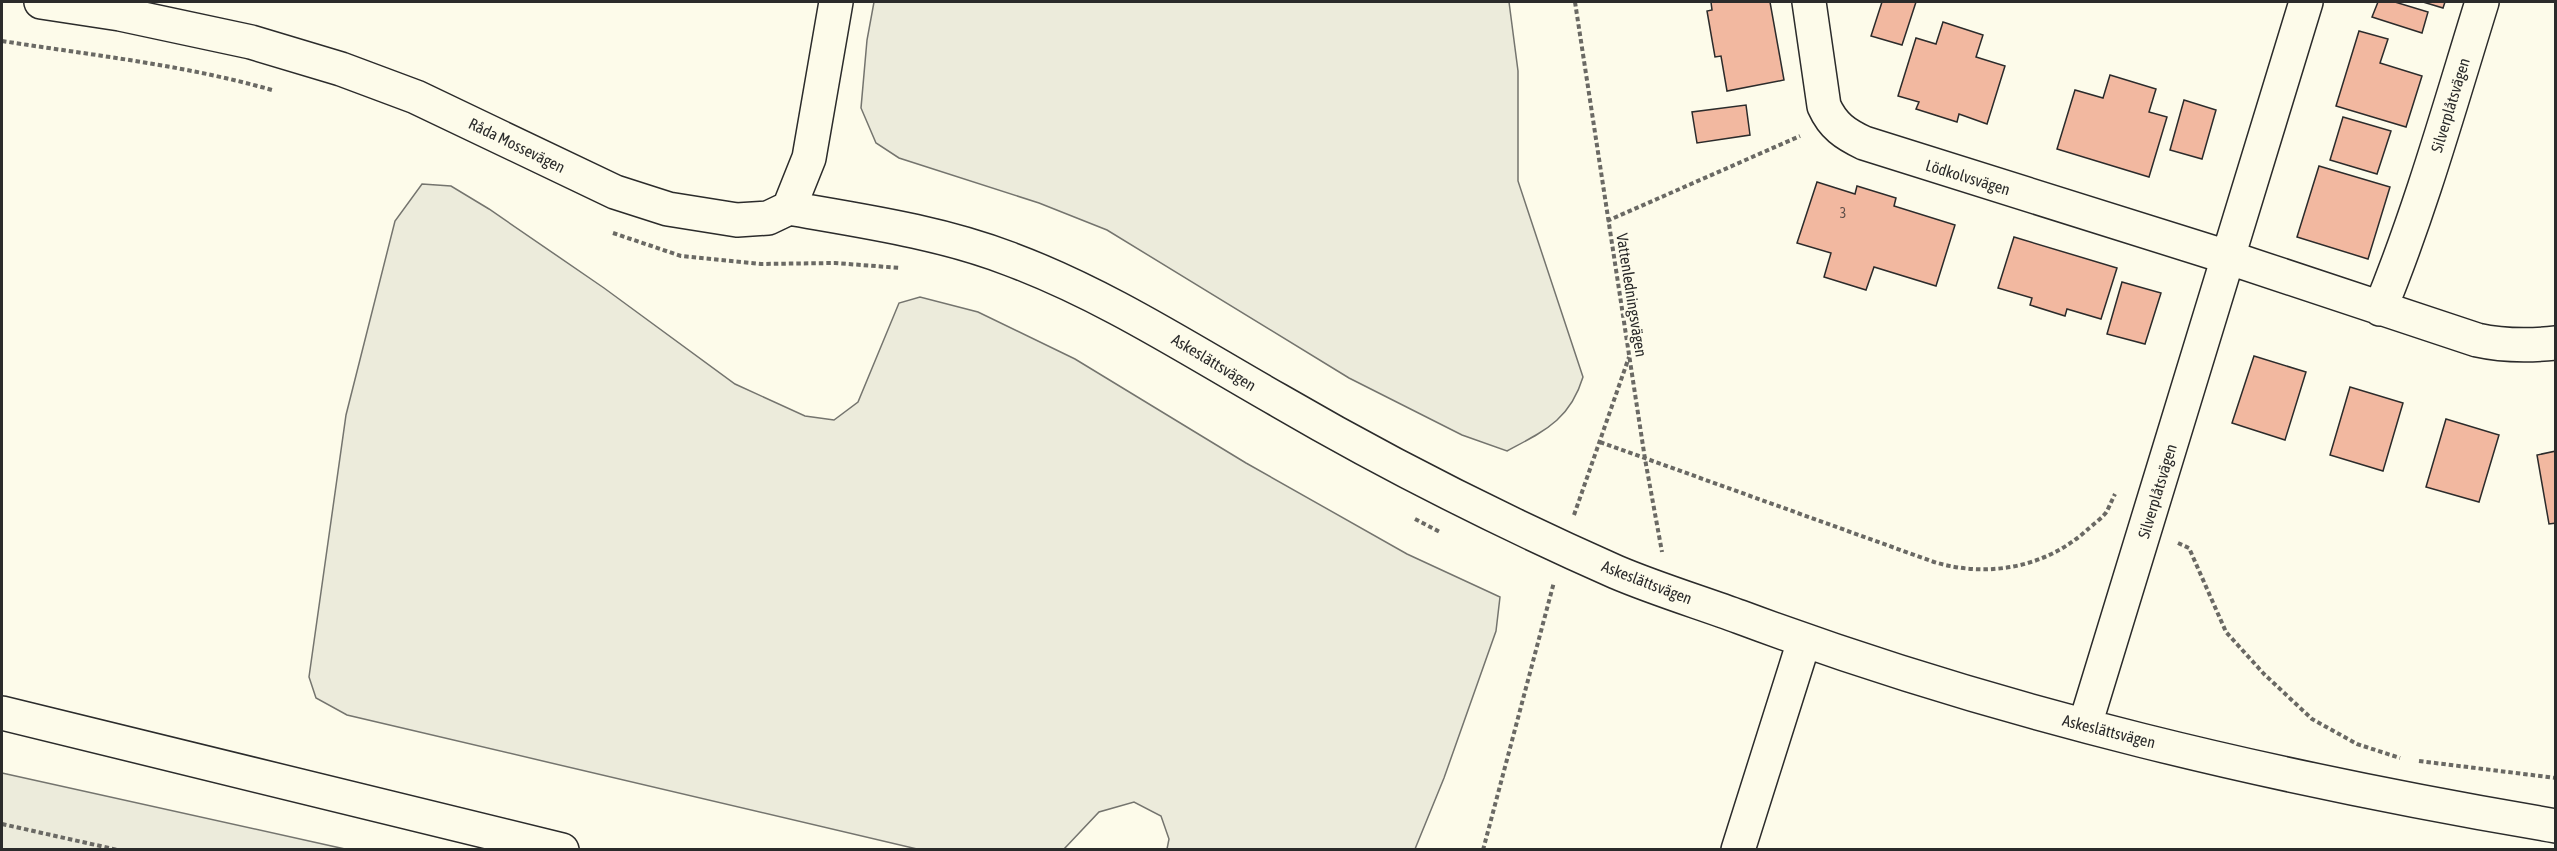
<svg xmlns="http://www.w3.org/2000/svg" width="2557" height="851" font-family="'Asap Condensed',sans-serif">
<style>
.green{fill:#ecebdb;stroke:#74746e;stroke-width:1.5}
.building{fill:#f2b8a0;stroke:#2b2b2b;stroke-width:1.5}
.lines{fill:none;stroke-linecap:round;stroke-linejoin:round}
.minor-casing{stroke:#2b2b2b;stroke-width:36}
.secondary-casing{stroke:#2b2b2b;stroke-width:36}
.path{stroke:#6a6964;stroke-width:4;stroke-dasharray:4.5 3;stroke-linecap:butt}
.minor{stroke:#fdfbea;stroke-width:33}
.secondary{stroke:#fdfbea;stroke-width:33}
.labels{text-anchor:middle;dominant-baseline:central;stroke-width:4.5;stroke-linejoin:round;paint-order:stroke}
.number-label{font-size:14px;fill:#5d4e48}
.street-label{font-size:16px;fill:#2b2b2b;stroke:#fdfbea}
</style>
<rect width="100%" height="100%" fill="#fdfbea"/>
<path class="green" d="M874 2H1509L1518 71V181L1583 377C1570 420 1544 431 1507 451L1462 435 1349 378 1107 230 1039 203 899 158 876 143 861 108 867 40Z
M422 184 451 186 489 209 604 288 735 384 805 416 834 420 858 402 899 303 920 297 978 312 1075 359 1246 463 1407 554 1500 597 1496 631 1444 778 1415 849H1167L1169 839 1161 816 1134 802 1099 812 1064 849H917L347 715 316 698 309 677 346 415 395 221Z
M2 773 345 849H2Z"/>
<path class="building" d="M1711 2H1770L1784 80 1727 91 1721 56 1715 57 1707 11 1712 10Z
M1882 2H1916L1902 45 1871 36Z
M2378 2H2395L2428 12 2422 33 2372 17Z
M2423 2H2445L2443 8Z
M1943 22 1983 35 1976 57 2005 66 1987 124 1959 114 1957 122 1916 109 1919 102 1898 96 1916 38 1936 44Z
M2359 31 2388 39 2380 63 2422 76 2406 127 2336 106Z
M2110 75 2156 89 2149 112 2167 117 2149 177 2057 149 2075 90 2103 98Z
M2184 100 2216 110 2202 159 2170 150Z
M1746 105 1750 135 1697 143 1692 112Z
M2343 117 2391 131 2377 174 2330 160Z
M2319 166 2390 187 2368 259 2297 237Z
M1817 182 1855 194 1857 186 1896 198 1894 206 1955 225 1936 286 1874 267 1866 290 1824 277 1831 253 1797 243Z
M2014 237 2117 268 2101 319 2067 309 2065 316 2030 305 2032 298 1998 288Z
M2122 282 2161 293 2145 344 2107 334Z
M2254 356 2306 372 2285 440 2232 423Z
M2350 387 2403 403 2383 471 2330 455Z
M2446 419 2499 435 2479 502 2426 487Z
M2556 451V523L2549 524 2537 455Z"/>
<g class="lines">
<defs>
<path id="minor" d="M41 2 120 14 251 42 341 69 416 97 615 192 668 209 737 220 768 218 789 208 809 158 836 2
M1809 2 1824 106C1833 126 1845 134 1864 143L2227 257 2477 340C2504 346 2528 346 2556 343
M789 208C863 221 940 232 1010 259 1106 295 1190 350 1278 400 1386 463 1501 521 1616 572 1656 589 1699 602 1740 617 2003 715 2279 779 2556 826
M2380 309C2421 209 2450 105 2482 2
M2085 725 2306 2
M1738 850 1804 641"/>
<path id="secondary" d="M2 713 562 850"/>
</defs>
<use href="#minor" class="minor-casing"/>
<use href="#secondary" class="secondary-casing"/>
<path class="path" d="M1575 2 1645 459 1662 552
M2 41C91 55 185 65 272 90
M1607 221 1800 136
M613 233 681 256 761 264 835 263 901 268
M1600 442 1934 562C1987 578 2045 568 2087 530 2092 525 2104 517 2107 511 2110 505 2112 500 2115 494
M1574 515 1629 357
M1415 519 1440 532
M2178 543 2189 548 2226 632 2264 674 2312 719 2357 744 2400 758
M2419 761 2556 778
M2 824 118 850
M1483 850 1554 582"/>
<use href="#minor" class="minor"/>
<use href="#secondary" class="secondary"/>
</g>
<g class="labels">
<g class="number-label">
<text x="1843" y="213">3</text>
</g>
<g class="street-label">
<text transform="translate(2450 105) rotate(-73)">Silverplåtsvägen</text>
<text transform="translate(517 145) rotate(26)">Råda Mossevägen</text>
<text transform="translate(1968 177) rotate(17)">Lödkolvsvägen</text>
<text transform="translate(1632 295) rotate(81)">Vattenledningsvägen</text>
<text transform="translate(1214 362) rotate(31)">Askeslättsvägen</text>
<text transform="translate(2157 491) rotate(-73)">Silverplåtsvägen</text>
<text transform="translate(1647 582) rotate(21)">Askeslättsvägen</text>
<text transform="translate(2109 731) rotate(14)">Askeslättsvägen</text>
</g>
</g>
<rect width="2557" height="851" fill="none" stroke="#2b2b2b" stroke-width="6"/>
</svg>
